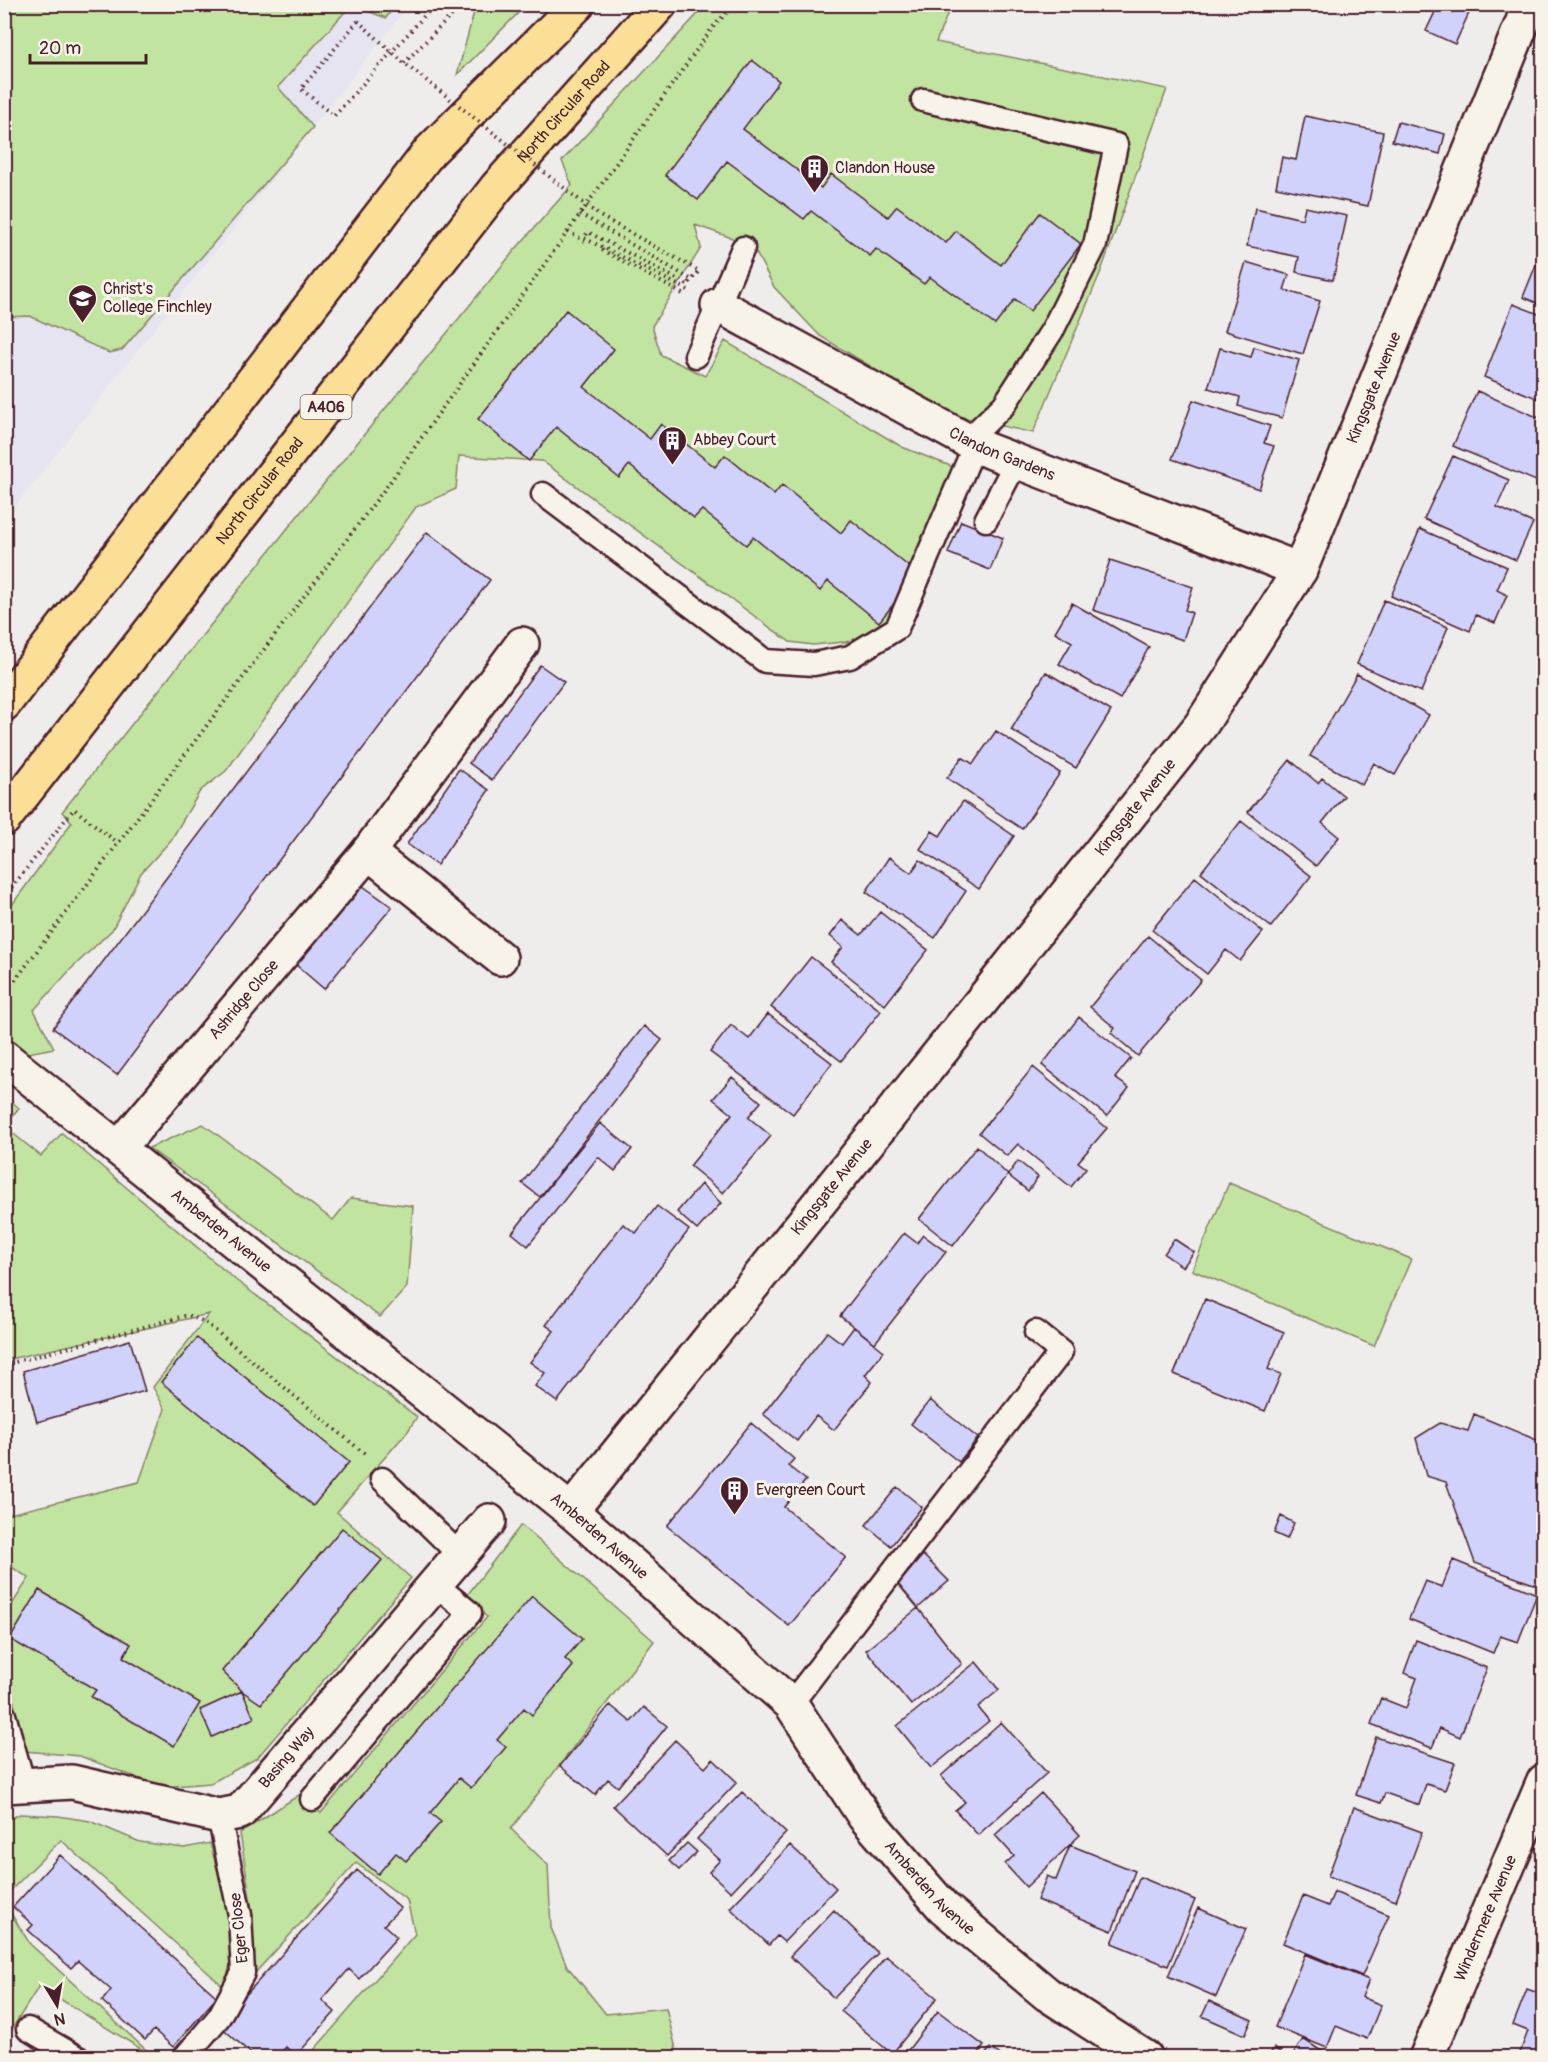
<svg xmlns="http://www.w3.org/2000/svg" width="1548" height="2062" font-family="Pangolin,sans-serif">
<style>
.built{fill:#e6e4f0}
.green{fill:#c1e5a0;stroke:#868266;stroke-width:1.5}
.building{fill:#d0d2fb;stroke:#4a1f2b;stroke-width:1.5}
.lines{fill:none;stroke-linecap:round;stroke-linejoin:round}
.service-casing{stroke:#4a1f2b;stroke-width:27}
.minor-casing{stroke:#4a1f2b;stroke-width:38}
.trunk-casing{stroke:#4a1f2b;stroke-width:38}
.path{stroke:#4a1f2b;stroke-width:4;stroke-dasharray:1.5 4.5;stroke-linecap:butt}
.service{stroke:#f7f3e8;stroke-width:22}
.minor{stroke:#f7f3e8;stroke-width:33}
.trunk{stroke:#fbdf96;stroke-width:33}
.path-bridge{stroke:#4a1f2b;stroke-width:4;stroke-dasharray:1.5 4.5;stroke-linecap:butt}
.labels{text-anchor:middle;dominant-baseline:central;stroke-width:6;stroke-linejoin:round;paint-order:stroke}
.shield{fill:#f7f3e8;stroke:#7e5f64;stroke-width:1.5}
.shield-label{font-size:15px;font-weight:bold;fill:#4a1f2b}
.street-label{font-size:16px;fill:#4a1f2b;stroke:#f7f3e8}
.poi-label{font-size:16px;fill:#4a1f2b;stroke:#f7f3e8;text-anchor:start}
</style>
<rect width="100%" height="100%" fill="#efecec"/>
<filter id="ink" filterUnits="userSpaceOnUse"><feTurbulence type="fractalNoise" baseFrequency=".0167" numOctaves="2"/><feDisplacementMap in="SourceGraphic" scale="12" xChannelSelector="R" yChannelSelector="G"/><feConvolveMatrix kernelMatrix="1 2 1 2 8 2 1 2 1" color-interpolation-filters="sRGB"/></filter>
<g filter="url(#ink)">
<path class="built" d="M5 5H409L5 519Z"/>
<path class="green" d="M5 4 351 5 278 87 313 127 122 350 109 353 30 316 5 317Z
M352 5 395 4V5L386 18Z
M476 5H526L457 75Z
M706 5H951L936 42 1167 89 1101 271 1033 433 931 410 870 366 820 336 774 287 752 245 695 225 701 248 652 326 661 355 705 376 725 341 902 447 953 467 893 621 864 640 813 645 790 642 542 461 459 456 456 489 416 507 226 771 200 791 171 840 141 873 112 930 70 970 34 1010 54 1048 28 1053 5 1043 4 916 72 822 62 812 291 524 514 251 572 185 562 161Z
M5 1096 19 1108 5 1125Z
M203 1124 333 1220 351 1198 413 1206 407 1287 380 1317 149 1148Z
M5 1127 41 1156 62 1133 237 1281 417 1417 408 1431 337 1512 411 1578 257 1758 211 1783 161 1787 80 1756 25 1751 5 1664 4 1617 29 1578 5 1563V1515L139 1482 165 1409 153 1387 209 1314 5 1360Z
M1229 1183 1411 1259 1374 1346 1192 1270Z
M521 1525 654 1641 511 1829 548 1865 551 1928 567 1966 606 2014 666 2008 676 2049 672 2057H308L415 1934 407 1900 356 1863 254 1974 253 1917 240 1833 299 1795 321 1813 487 1617 465 1598Z
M20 1814 58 1816 90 1821 140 1842 184 1848 210 1843 228 1910 233 1954 224 1987 61 1840 5 1896V1821Z
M5 1904 30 1944 154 2057 39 1986 5 2040Z"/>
<path class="building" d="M1418 4H1473L1455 44 1426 31 1435 12Z
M752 60 779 81 743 129 821 188 831 174 888 217 897 206 946 243 956 231 1001 265 1040 213 1081 244 1030 311 1015 299 995 325 930 277 924 284 876 249 870 256 811 211 804 219 727 161 698 200 665 175Z
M1305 116 1383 132 1368 206 1276 187 1282 157 1296 160Z
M1398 122 1445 134 1440 154 1392 141Z
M1305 207 1347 216 1333 280 1296 272 1299 257 1247 246 1255 208 1302 219Z
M1544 245V306L1523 297Z
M1246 262 1289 275 1284 290 1320 301 1303 354 1225 331Z
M1513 304 1544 316V401L1484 377Z
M566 310 614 349 584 387 650 439 661 424 715 467 725 455 774 495 782 485 841 533 851 520 918 574 879 622 828 581 820 591 753 537 746 545 702 510 694 518 629 465 619 478 556 427 529 461 478 419Z
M1254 347 1299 360 1282 418 1238 406 1240 397 1208 388 1220 348 1251 357Z
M1477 391 1544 420V448L1539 458 1544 459 1543 484 1453 446Z
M1193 400 1270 426 1264 443 1274 446 1259 489 1172 459Z
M1453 456 1509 480 1497 507 1533 523 1516 560 1424 519Z
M961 521 1003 538 990 570 948 553Z
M1420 529 1507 567 1497 590 1507 595 1495 623 1476 615 1470 631 1391 596Z
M427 532 490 580 117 1075 53 1028Z
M1110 560 1193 587 1185 610 1192 613 1183 640 1093 610Z
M1384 600 1448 627 1421 692 1357 664Z
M1072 603 1149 647 1120 699 1059 664 1072 642 1055 632Z
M540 665 564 682 492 780 469 763Z
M1046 672 1111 711 1076 768 1011 730Z
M1357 674 1429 715 1395 775 1374 763 1362 785 1310 756Z
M996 731 1060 773 1022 829 947 778 962 757 973 764Z
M1290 760 1318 783 1322 778 1344 796 1322 823 1339 837 1316 866 1248 812Z
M459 769 489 790 437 865 407 844Z
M963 801 1014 836 979 889 920 849 932 831 940 836Z
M1241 821 1311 876 1271 927 1201 872Z
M889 857 911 873 920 860 966 891 935 938 866 892Z
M1195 877 1263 932 1240 961 1226 950 1207 974 1152 930Z
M363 886 392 907 324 989 295 964Z
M880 912 928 950 885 1005 831 962 843 947 830 936 842 920 861 935Z
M1148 936 1201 980 1138 1056 1111 1033 1115 1028 1090 1007Z
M811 957 881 1011 841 1061 771 1007Z
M768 1014 832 1063 793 1114 710 1052 731 1025 749 1039Z
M1079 1017 1131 1058 1115 1078 1129 1088 1107 1116 1042 1065Z
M644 1026 662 1040 540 1197 522 1183Z
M1033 1067 1107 1128 1078 1162 1086 1168 1071 1187 1018 1144 1007 1156 979 1133Z
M732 1077 761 1102 748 1117 771 1136 723 1193 690 1166 732 1114 713 1099Z
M600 1123 632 1149 615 1171 598 1157 528 1246 512 1233Z
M977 1146 1008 1175 953 1246 919 1219Z
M1018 1161 1038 1177 1028 1191 1008 1175Z
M701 1184 721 1203 697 1230 677 1212Z
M657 1206 689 1230 557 1402 535 1386 545 1373 530 1362 554 1331 546 1325 623 1224 636 1233Z
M904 1233 917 1243 923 1235 946 1252 875 1343 840 1316Z
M1174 1239 1194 1252 1183 1267 1164 1254Z
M1205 1299 1284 1332 1268 1369 1281 1374 1265 1411 1174 1374Z
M854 1327 884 1351 865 1375 872 1382 834 1430 816 1416 797 1441 763 1414 827 1332 842 1343Z
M197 1338 349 1462 313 1506 161 1382Z
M130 1340 145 1391 37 1422 23 1371Z
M930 1400 978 1438 959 1462 911 1424Z
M1474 1414 1544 1443V1576L1539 1586 1475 1563 1446 1482 1426 1476 1416 1438 1440 1423 1468 1431Z
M751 1423 794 1459 788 1466 806 1480 784 1507 846 1557 789 1626 667 1526Z
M897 1487 922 1507 891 1546 866 1525Z
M1281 1516 1294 1523 1287 1539 1274 1533Z
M342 1528 382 1560 261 1704 242 1691 222 1671Z
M923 1555 949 1581 918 1608 898 1584Z
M1453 1560 1537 1594 1518 1642 1500 1636 1493 1653 1409 1619 1425 1581 1442 1587Z
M39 1590 131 1644 123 1657 200 1703 174 1746 91 1697 96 1690 10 1639Z
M532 1596 582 1639 565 1659 573 1666 532 1715 524 1708 497 1740 506 1747 471 1788 459 1778 430 1813 441 1822 406 1861 396 1853 378 1874 330 1833Z
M918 1608 962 1664 911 1705 866 1650Z
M1416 1640 1487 1668 1460 1737 1440 1728 1432 1748 1371 1724 1381 1698 1406 1708 1417 1678 1404 1673Z
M976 1662 999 1690 978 1707 989 1721 931 1768 897 1726Z
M242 1691 254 1718 212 1737 200 1710Z
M610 1705 631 1722 644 1707 667 1726 618 1787 608 1779 595 1795 560 1766Z
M1001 1722 1047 1773 978 1835 955 1810 965 1802 941 1776Z
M1376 1737 1455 1763 1445 1790 1426 1784 1419 1805 1385 1793 1381 1803 1356 1795Z
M675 1740 705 1768 713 1759 737 1782 667 1856 613 1806Z
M742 1792 786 1833 731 1892 709 1872 720 1860 697 1839Z
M1041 1793 1080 1835 1026 1887 1005 1864 1014 1856 995 1835Z
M1354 1807 1422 1832 1396 1901 1328 1876Z
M687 1843 697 1852 679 1870 669 1861Z
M790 1845 836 1888 784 1942 777 1936 769 1945 730 1908Z
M1070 1845 1135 1871 1112 1931 1037 1900 1047 1876 1056 1880Z
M60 1855 217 1997 173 2047 154 2030 145 2040 102 2001 111 1990 78 1961 71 1968 28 1930 33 1925 13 1907Z
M357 1870 400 1908 384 1925 397 1937 359 1979 349 1969 322 2000 335 2012 296 2056 286 2047 276 2058H256L219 2025Z
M1140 1877 1195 1900 1168 1966 1112 1943Z
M1334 1892 1389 1915 1362 1976 1283 1943 1303 1896 1328 1906Z
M1198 1908 1246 1929 1216 1997 1168 1976Z
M834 1910 878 1953 834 1998 790 1956Z
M1305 1954 1369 1980 1362 1997 1381 2005 1367 2039 1336 2026 1327 2048 1275 2027Z
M886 1956 937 1998 892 2054 841 2011Z
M1544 1958V1977L1537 1974Z
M1527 1989 1544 1995V2058H1518L1528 2031 1513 2025Z
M1209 2001 1252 2020 1245 2035 1202 2016Z
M938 2011 984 2046 975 2058H902Z
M1303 2039 1332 2058H1291Z
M990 2048 1005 2058H983Z
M1274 2048 1289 2058H1267Z
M1071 2052 1081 2058H1068Z"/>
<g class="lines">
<defs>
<path id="service" d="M923 100 1116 145 1095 245 1053 329 1004 405 967 441
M696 356 743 248
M543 494 765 661 814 664 850 657 897 628 975 445
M986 520 1016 462
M382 1479 460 1555
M791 1704 1061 1352 1036 1332
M4 1715 24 1785
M312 1799 470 1613 435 1584
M28 2029 78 2058
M184 2058 219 2017 243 1973 240 1915 219 1816"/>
<g id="minor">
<path id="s1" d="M718 305 979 447 1300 570"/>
<path d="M368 852 500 958"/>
<path id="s2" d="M4 1057 571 1511 791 1704 864 1816 943 1907 1047 1994 1146 2058"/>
<path id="s3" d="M119 1148 368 852 522 644"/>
<path id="s4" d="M571 1511 984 998 1201 725 1300 570 1530 4"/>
<path id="s5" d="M4 1786 72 1782 219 1816 240 1812 489 1521"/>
<path id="s6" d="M1426 2058 1544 1781"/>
</g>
<g id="trunk">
<path d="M4 704 430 151 578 4"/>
<path id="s7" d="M4 819 497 187 660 4"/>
</g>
</defs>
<use href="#service" class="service-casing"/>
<use href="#minor" class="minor-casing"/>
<use href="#trunk" class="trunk-casing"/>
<path class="path" d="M358 21 301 89 334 116 435 4
M404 63 456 11 458 4
M580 214 692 280
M568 232 585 241
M602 250 683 294
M688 290 584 238 588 232 690 286
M4 897 74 809 118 843
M4 995 390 482 713 27 735 4
M4 1365 188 1315 205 1322 365 1454"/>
<use href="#service" class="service"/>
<use href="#minor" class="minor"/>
<use href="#trunk" class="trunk"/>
<path class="path-bridge" d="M358 21 404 63 600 216 699 271 688 284"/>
</g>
</g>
<defs>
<symbol id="building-pin" viewBox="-11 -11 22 30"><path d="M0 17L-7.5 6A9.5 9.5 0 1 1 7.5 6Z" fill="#4a1f2b" stroke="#f7f3e8"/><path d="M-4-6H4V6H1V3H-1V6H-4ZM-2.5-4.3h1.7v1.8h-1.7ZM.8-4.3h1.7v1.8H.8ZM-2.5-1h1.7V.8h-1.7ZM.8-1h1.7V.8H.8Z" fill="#fff"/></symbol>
<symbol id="school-pin" viewBox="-11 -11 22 30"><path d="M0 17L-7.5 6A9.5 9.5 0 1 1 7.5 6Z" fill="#4a1f2b" stroke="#f7f3e8"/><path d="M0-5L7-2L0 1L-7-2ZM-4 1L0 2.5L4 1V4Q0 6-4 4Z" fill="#fff"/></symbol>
</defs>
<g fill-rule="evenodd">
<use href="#building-pin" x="798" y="152" width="33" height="45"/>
<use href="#school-pin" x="66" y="282" width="33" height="45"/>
<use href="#building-pin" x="656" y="424" width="33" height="45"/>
<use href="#building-pin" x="718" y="1474" width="33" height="45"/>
</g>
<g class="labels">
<rect class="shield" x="300.5" y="395" width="51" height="24" rx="4.5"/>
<g class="shield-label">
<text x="326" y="407">A406</text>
</g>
<g class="street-label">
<text stroke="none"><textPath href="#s7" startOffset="902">North Circular Road</textPath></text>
<text stroke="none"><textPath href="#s4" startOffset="1388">Kingsgate Avenue</textPath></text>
<text stroke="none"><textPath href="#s1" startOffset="321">Clandon Gardens</textPath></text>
<text stroke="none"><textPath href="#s7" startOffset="416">North Circular Road</textPath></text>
<text stroke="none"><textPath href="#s4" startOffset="902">Kingsgate Avenue</textPath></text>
<text stroke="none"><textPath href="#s3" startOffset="194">Ashridge Close</textPath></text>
<text stroke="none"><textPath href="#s4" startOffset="416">Kingsgate Avenue</textPath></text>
<text stroke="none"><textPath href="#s2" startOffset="278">Amberden Avenue</textPath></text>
<text stroke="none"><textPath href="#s2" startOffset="764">Amberden Avenue</textPath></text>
<text stroke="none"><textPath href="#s5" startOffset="312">Basing Way</textPath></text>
<text stroke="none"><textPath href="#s2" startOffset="1250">Amberden Avenue</textPath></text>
<text stroke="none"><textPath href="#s6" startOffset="152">Windermere Avenue</textPath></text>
<text transform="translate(239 1928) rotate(-96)">Eger Close</text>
</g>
<g class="poi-label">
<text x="835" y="168">Clandon House</text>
<text x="103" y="289">Christ's<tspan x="103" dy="18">College Finchley</tspan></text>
<text x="693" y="440">Abbey Court</text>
<text x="756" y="1490">Evergreen Court</text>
</g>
</g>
<rect width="1548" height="2062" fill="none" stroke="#f7f3e8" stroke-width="24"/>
<rect x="12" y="12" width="1524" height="2038" fill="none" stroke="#4a1f2b" stroke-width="2" filter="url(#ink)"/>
<g transform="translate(57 2005) rotate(169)" stroke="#f7f3e8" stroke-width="4.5" paint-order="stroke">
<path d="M0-4.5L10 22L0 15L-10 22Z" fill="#4a1f2b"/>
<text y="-9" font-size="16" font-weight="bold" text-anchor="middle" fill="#4a1f2b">N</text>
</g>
<path d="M30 54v9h116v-9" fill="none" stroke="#4a1f2b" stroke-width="3"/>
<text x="39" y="54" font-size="18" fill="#4a1f2b" stroke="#f7f3e8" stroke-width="4.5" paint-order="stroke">20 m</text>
</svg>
